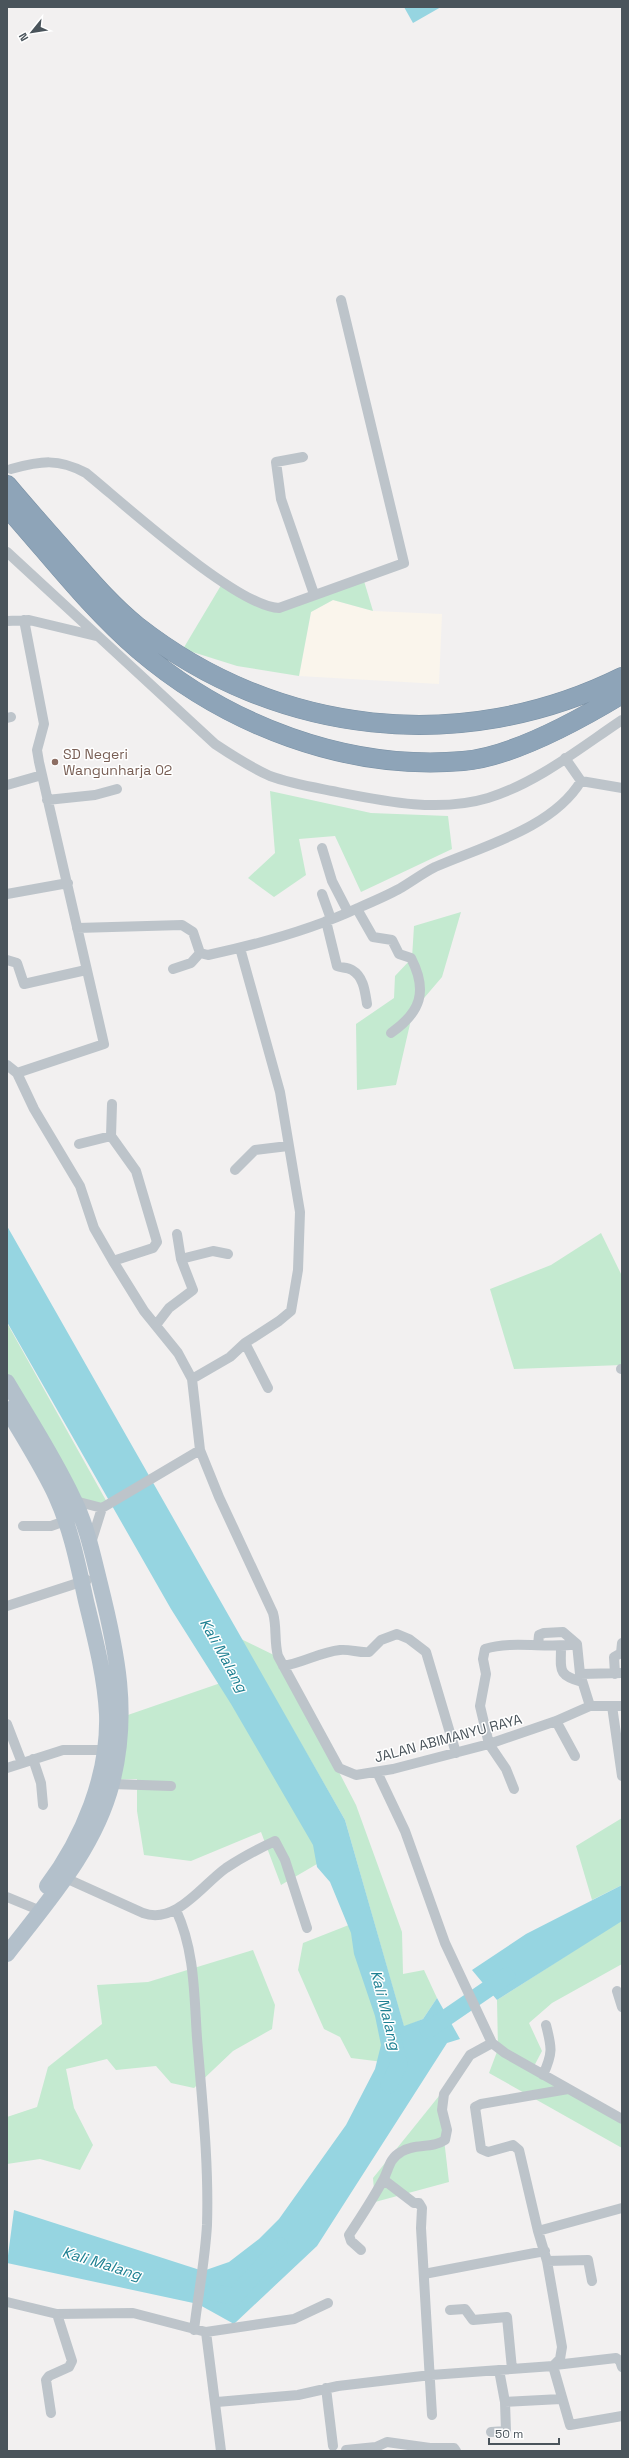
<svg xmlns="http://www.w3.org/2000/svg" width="629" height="2458" font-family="'Space Grotesk',sans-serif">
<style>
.commercial{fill:#faf5ec}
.green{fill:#c4ead0}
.water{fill:#96d5e1}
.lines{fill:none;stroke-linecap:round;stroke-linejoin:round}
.river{stroke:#96d5e1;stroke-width:17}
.highway-casing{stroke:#7990a4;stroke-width:20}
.street{stroke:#bdc4ca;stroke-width:10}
.primary{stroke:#b3c0cb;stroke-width:16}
.highway{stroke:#8ea4b8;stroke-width:19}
.education-dot{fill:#8d6e63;stroke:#fff;stroke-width:1.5}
.labels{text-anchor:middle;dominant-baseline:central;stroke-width:3;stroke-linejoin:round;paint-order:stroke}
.education-label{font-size:14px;fill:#785e54;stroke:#fff;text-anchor:start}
.street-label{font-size:14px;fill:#4a545b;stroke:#fff}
.water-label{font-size:15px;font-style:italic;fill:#1e8092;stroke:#fff}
</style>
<rect width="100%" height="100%" fill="#f2f0f0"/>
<path class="commercial" d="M333 600 373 611 442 614 439 684 299 676 311 612Z"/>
<path class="green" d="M364 581 373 611 333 600 311 612 299 676 237 666 183 649 223 582 270 608Z
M270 791 371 813 448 816 452 849 361 892 335 836 299 839 306 875 274 897 248 878 275 853Z
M461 912 442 977 413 1011 396 1085 357 1090 356 1024 394 998 395 976 412 958 414 926Z
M601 1233 622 1276V1365L514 1369 490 1289 551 1265Z
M7 1323 108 1504H85L7 1382Z
M241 1639 280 1658 356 1805 402 1932 403 1974 424 1970 437 1998 423 2019 404 2027 345 1820Z
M238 1677 329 1857 281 1885 261 1832 191 1861 144 1855 137 1811V1779L109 1780 122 1717Z
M622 1818V1885L592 1900 576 1846Z
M364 1919 399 2064 351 2058 340 2037 324 2029 298 1970 303 1943Z
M622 1920V1964L552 2003 529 2023 542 2051 532 2070 622 2124V2148L489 2073 498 2049 497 2000Z
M253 1950 275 2005 272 2029 233 2051 194 2088 171 2083 156 2066 116 2070 107 2059 66 2069 74 2108 93 2145 80 2170 40 2159 7 2164V2117L37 2107 48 2067 102 2024 97 1985 148 1982Z
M439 2096 449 2182 375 2202 373 2178Z"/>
<path class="water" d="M404 7H441L413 23Z
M7 1226 345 1820 404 2026 423 2019 437 1998 460 2039 447 2043 317 2246 234 2324 198 2304 7 2263 14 2210 203 2271 229 2262 259 2239 279 2219 346 2125 375 2069 381 2045 375 2016 354 1954 351 1933 330 1882 317 1867 313 1845 231 1704 171 1609 7 1322Z
M622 1885V1921L497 2000 472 1970 526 1934Z"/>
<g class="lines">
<path class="river" d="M386 2011 399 2064 389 2085
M428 2030 507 1976
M213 2292 234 2297 280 2246"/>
<defs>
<path id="highway" d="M7 485C27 509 48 532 68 555 90 580 111 605 137 626 277 736 462 756 622 677
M7 507C50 555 90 608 139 650 227 725 346 771 463 761 513 757 579 720 622 694"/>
</defs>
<use href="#highway" class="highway-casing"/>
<path class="street" d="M303 457 276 462 281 499 314 594
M11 469C41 461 58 458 86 473 123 503 237 607 279 608L404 563 341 300
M7 552 215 744C233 756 250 767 270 776 289 783 312 787 332 791 383 801 438 813 488 798 537 783 580 748 622 720
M7 621 29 620 96 636
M7 718 11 717
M581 781 622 788
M7 785 42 775
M47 800 95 795 117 789
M322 848 332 881 348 912
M7 894 68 883
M322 894 331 919
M357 909 373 937 392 940 399 954 411 958C428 991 421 1012 391 1033
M326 921 337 966C341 968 347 967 352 970 364 977 365 992 367 1004
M77 928 182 925 193 932 200 953 208 955C259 944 311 930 358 908 372 902 386 896 399 889 411 882 423 873 435 867 483 846 553 828 581 781L565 758
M7 960 17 963 24 984 86 970
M173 969 191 963 200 953
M7 1065 17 1073 34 1109 80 1186 94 1228 113 1261 144 1311 178 1353 192 1379 200 1450 102 1508 91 1543
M17 1073 104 1044 39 762 37 750 44 724 24 620
M112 1104 111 1136 136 1171 157 1242 153 1248 113 1261
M79 1144 111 1136
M235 1170 255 1150 288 1146
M181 1259 213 1251 228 1254
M156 1325 169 1308 193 1290 181 1259 177 1234
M245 1343 268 1388
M621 1369H622
M192 1379 230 1357 245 1343 279 1321 291 1311 298 1270 300 1212 280 1092 240 948
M200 1450 219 1497 273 1613C277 1627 274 1642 278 1656L339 1768 356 1775 393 1769 489 1744 556 1721 590 1706H622
M75 1501 102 1508
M23 1526H51L71 1519
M7 1606 87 1580
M538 1645 539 1635 544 1633 563 1632 577 1644 580 1674 590 1706
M561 1647C561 1670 557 1675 582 1682
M283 1666C303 1663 320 1652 340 1650 350 1649 359 1653 369 1652L381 1640 397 1634 409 1639 426 1652 456 1753
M580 1674 622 1673
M615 1674 614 1657 621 1653 622 1643
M612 1706 622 1776
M556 1721 575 1756
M7 1724 22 1763
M33 1759 41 1783 43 1805
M7 1768 63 1750H110
M377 1772 405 1831 445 1943 492 2043 505 2053 622 2119
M112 1784 171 1786
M514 1789 506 1769 489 1744 480 1706 486 1674 483 1659 485 1649C512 1640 549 1649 577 1644
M61 1876 143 1913C176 1925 202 1885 226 1868 241 1858 258 1849 275 1841L285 1860 307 1928
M7 1897 41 1911
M176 1910C195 1951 194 1994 197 2038 202 2100 209 2163 207 2225 205 2261 198 2295 194 2330
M617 1991 622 2007
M543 2075C553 2053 552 2048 546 2025
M384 2180 414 2203H419L422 2208 421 2228 432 2415
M538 2231 519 2150 513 2145 488 2152 481 2149 475 2107 481 2104 568 2089
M361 2250 351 2241 349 2235C361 2217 372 2200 382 2182 389 2171 388 2159 401 2152 414 2143 432 2149 445 2140L447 2130 442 2110 444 2094 470 2055 492 2043
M547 2261 588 2260 592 2281
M424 2274 545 2251
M7 2302 57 2314 133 2313 206 2332 294 2319 328 2303
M450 2310 465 2309 473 2320 507 2317 512 2369
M206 2332 221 2451
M555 2365 616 2358 620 2361 622 2367
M553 2366 570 2425 622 2416
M499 2370 505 2402 561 2399
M326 2388 333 2446
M217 2402 298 2395 338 2386 431 2375 553 2366 560 2359 562 2347 547 2261 538 2231 622 2208
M51 2413 46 2380 49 2376 69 2367 72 2361 57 2314
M491 2432 506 2431 505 2402
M346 2450 376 2447 387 2442 430 2448H454L456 2451"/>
<path class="primary" d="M7 1382C30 1421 55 1459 74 1500 87 1526 93 1556 100 1584 117 1652 130 1713 112 1783 95 1849 48 1901 7 1954
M7 1409C23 1437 42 1466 56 1496 71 1529 78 1565 86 1601 95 1638 105 1676 107 1714 109 1775 83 1838 47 1886"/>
<use href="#highway" class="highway"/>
</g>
<circle class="education-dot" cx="55" cy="762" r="4"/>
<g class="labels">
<g class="education-label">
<text x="63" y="754">SD Negeri<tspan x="63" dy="16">Wangunharja 02</tspan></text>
</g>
<g class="street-label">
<text transform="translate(448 1738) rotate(-15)">JALAN ABIMANYU RAYA</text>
</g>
<g class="water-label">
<text transform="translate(224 1655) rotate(61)">Kali Malang</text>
<text transform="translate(386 2010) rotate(76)">Kali Malang</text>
<text transform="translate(102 2263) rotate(17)">Kali Malang</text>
</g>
</g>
<rect width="629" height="2458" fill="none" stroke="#4a545b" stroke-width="16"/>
<g transform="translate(32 32) rotate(240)" stroke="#ffffff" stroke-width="3" paint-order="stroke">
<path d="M0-3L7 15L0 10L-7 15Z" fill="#4a545b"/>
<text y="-6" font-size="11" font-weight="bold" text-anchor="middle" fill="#4a545b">N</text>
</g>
<path d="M489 2438v6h70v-6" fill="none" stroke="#4a545b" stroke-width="2"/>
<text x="495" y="2438" font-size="12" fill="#4a545b" stroke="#ffffff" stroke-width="3" paint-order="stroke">50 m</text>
</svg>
